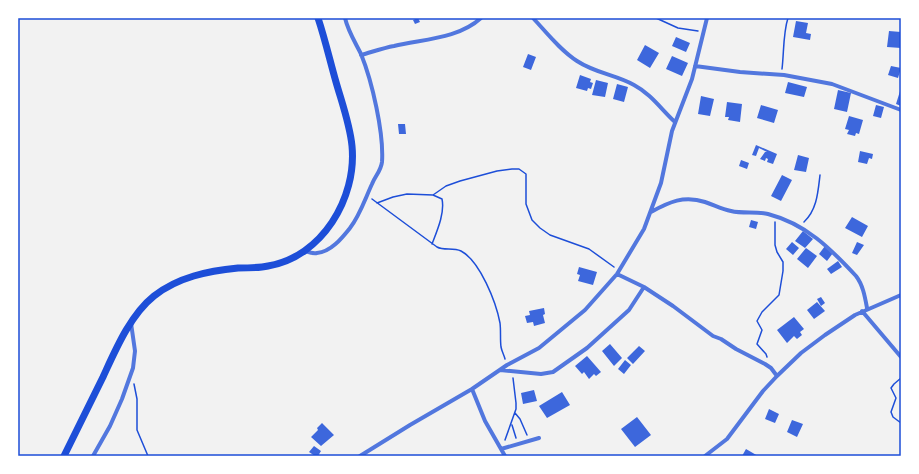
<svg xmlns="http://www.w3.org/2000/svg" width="919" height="474" font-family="'Fira Sans Condensed',sans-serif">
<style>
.building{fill:#3d67dc}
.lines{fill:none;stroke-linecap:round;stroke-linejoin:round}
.path{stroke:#1d4ed8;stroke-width:1.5}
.minor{stroke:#5277de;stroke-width:4}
.trunk{stroke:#1d4ed8;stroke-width:7}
.neatline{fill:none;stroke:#1d4ed8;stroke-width:1.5}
</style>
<rect width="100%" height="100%" fill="#f2f2f2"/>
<path class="building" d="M418 18 420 22 415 24 413 20Z
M796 21 808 23 806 33 811 34 810 40 793 37Z
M889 31 901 32V48L887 47Z
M676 37 690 43 686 52 672 46Z
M645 45 659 53 650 68 637 60Z
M528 54 536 57 531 70 523 67Z
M672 56 688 63 682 76 666 69Z
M891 66 901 68 898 78 888 75Z
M580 75 591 79 590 82 593 83 591 89 588 88 587 91 576 88Z
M596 80 608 83 605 97 592 95Z
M788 82 807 87 804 97 785 93Z
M617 84 628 87 624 102 613 99Z
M901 88V106L896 104Z
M838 90 851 93 847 112 834 109Z
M701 96 714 99 710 116 698 114Z
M727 102 742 104 740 122 728 120 729 117H725Z
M761 105 778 110 774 123 757 118Z
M876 105 884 107 881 118 873 116Z
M849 116 863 120 859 134 856 133 855 136 847 134 849 130 845 129Z
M398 124H405L406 134H399Z
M756 145 777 154 773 164 767 162 768 159 766 158 765 161 760 159 765 152H767L759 148 756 156 752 155Z
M860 151 873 154 872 159 869 158 867 164 858 162Z
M798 155 809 158 806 172 794 170Z
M741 160 749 163 747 169 739 166Z
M782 175 792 180 781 201 771 196Z
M852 217 868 226 862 237 845 228Z
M751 220 758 222 756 229 749 227Z
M803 231 813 239 805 248 795 241Z
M792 242 799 248 793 255 786 249Z
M857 242 864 245 857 255 852 253Z
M825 246 833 253 827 261 819 254Z
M806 248 817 256 808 268 797 259Z
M838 261 842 267 831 274 827 269Z
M579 267 597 272 593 285 578 281 580 275 577 274Z
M821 297 825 303 821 306 817 299Z
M817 302 825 311 814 319 807 310Z
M544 308 545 314 543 315 545 323 534 326 533 322 527 323 525 316 530 315 529 311Z
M794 317 804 329 800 332 802 335 797 339 794 336 787 343 777 330Z
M610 344 622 358 614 366 602 351Z
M639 346 645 351 633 364 627 358Z
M587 356 601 372 596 376 594 374 589 379 584 372 582 374 575 366Z
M625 360 631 365 624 374 618 369Z
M534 390 537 401 523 404 521 393Z
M562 392 570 405 547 418 539 406Z
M769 409 779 414 775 423 765 419Z
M637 417 651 435 635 447 621 429Z
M792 420 803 424 797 437 787 432Z
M322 423 334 435 321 446 311 437 318 430 317 428Z
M314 446 321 451 318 456H315L309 452Z
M746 449 758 456H742Z"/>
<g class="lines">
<path class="path" d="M656 18 678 28 698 31
M782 69C784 53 783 33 788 18
M372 199 437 247C444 251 453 247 461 251 480 261 496 302 500 323 501 331 500 339 501 347 502 352 504 355 505 359
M377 203 393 197 407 194 433 195 446 186 460 181 497 171 512 169H519L526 174V204L532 220 540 228 550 235 589 249 614 267
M804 222C817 210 818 192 820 175
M432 244C437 231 445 213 442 199L433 195
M767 357 766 354 757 344 762 330 757 321 762 312 779 295 783 271V262L777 252 775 245V222
M901 378 894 384 891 388 896 398 891 412 893 417 901 423
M134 384 137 399V430L148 456
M515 413 520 419 527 435
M512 425 516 438
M505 440 516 409V403L513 378"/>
<path class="minor" d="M533 18C547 33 560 50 577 61 595 73 616 75 634 85 651 94 661 109 675 122
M361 55C372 52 383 48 394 46 423 39 458 39 481 18
M695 66 740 72 784 75 832 84 901 110
M651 212C669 202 684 195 705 202 714 205 722 209 731 211 743 214 756 211 768 214 806 224 830 248 856 276 863 285 865 297 867 308
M305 251C308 252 313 254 317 253 331 252 342 238 350 228 360 215 365 199 372 184 375 176 381 171 382 162 384 133 372 81 361 54 355 42 348 31 345 18
M617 274 644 287 673 306 713 336 721 339 736 349 765 364 771 368 777 376
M862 311 901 357
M500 370 541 374 553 372 587 348 629 310 644 287
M472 389 485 421 505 456
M501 449 539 438
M93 456 110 426 122 399 133 368 135 351 131 323
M360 456 410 425 472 389 507 365 539 348 585 310 617 274 644 229 661 183 672 131 692 79 707 18
M705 456 727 439 763 391 777 376 801 353 825 335 855 315 901 295"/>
<path class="trunk" d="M64 456C77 430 90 403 103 377 115 351 130 315 154 296 178 277 208 271 238 268 248 268 259 268 268 266 322 257 357 198 352 146 350 125 342 103 336 82 330 61 325 39 318 18"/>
</g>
<rect width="919" height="474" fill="none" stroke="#ffffff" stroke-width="38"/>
<rect x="19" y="19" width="881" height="436" class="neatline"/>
</svg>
